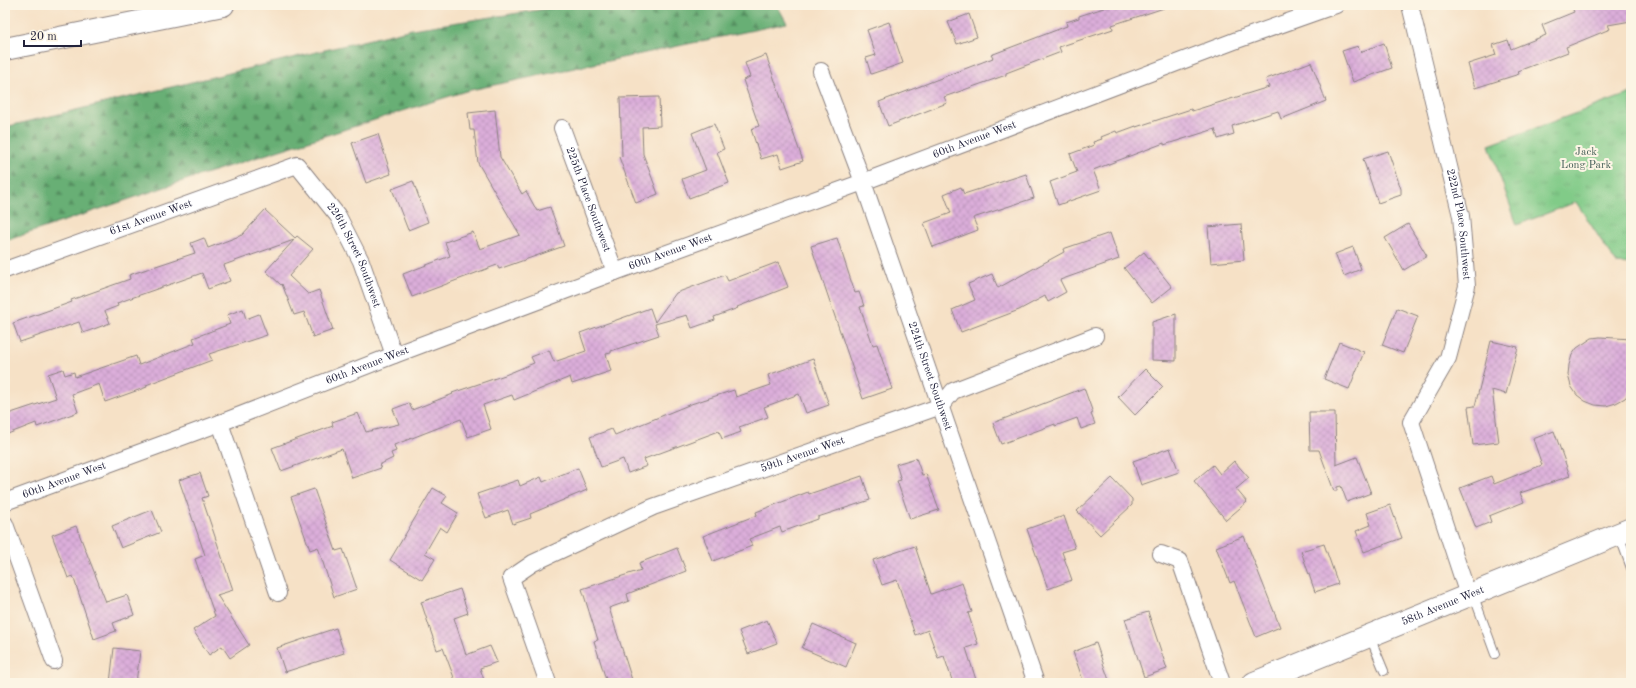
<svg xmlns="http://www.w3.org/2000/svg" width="1636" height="688" font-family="'Old Standard TT',serif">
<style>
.forest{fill:url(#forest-firs);stroke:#456858}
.park{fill:url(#park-tufts);stroke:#527662}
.building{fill:url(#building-cross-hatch)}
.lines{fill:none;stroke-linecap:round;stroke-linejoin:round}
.lane-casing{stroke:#8c8280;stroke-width:10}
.street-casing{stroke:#8c8280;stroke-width:18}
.secondary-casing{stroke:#8c8280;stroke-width:24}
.highway-casing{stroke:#8c8280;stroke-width:24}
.lane{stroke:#fff;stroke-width:8}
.street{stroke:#fff;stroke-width:16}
.secondary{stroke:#fff;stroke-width:22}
.highway{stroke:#fff;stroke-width:22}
.labels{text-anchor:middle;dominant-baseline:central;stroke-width:4;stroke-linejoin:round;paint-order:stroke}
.street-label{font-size:11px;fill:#22223b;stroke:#fcf5e5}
.park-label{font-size:11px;fill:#435d56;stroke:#fcf5e5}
</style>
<defs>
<pattern id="forest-firs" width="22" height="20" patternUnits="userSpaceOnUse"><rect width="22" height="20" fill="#68af74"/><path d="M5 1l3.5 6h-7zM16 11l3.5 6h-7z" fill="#558e60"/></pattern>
<pattern id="park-tufts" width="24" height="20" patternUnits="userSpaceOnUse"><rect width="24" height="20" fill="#81cb88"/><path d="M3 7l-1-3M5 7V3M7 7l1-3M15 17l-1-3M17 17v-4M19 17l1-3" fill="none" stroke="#6fae76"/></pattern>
<pattern id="building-cross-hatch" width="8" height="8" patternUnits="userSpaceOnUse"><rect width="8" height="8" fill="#dcaeda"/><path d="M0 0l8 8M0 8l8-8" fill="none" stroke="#bc95bc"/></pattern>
</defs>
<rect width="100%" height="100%" fill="#fcf5e5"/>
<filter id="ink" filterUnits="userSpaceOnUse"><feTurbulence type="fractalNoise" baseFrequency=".025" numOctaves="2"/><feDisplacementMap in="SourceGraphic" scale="8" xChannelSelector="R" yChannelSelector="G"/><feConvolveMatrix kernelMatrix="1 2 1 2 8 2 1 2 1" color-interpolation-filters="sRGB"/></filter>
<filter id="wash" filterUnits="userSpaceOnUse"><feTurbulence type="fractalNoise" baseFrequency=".012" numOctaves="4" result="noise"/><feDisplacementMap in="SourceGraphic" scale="16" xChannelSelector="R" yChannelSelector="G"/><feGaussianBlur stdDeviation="0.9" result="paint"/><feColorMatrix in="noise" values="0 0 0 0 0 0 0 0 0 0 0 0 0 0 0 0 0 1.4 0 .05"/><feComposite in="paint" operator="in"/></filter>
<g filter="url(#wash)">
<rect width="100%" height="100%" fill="#f6e1c6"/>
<path class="forest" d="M572 5H777L787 23 466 91 192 178 5 241V127L412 29Z"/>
<path class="park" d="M1631 93V264L1616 263 1576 202 1517 225 1489 145Z"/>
<g id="blocks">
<path class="building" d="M1113 5H1163L1164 8 1112 25 1113 29 1059 47 1061 52 1006 73V75L944 97 947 103 888 126 879 102 993 58 991 55 1067 26 1066 22 1079 18V16Z
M1571 5H1631V21L1608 25 1610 29 1566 47 1568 52 1518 71 1519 74 1475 88 1468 64 1496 55 1493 45 1508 40 1511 49 1546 35 1542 25 1574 12Z
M969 14 977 37 957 44 948 22Z
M889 22 903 63 871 74 866 58 876 55 867 30Z
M1384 43 1392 68 1353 82 1342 51 1358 46 1360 52Z
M766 55 803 161 782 168 778 154 761 159 751 129 759 126 743 80 750 77 745 63Z
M1311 62 1326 101 1281 119 1278 111 1232 126 1234 134 1218 139 1215 129 1164 145V143L1093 170 1101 190 1058 205 1050 182 1077 172 1070 154 1094 145 1093 142 1102 139 1101 137 1116 131 1117 133 1136 126V127L1191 109 1192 111 1269 87 1266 79Z
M659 97 660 126 642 127 643 154 658 194 636 203 619 157 622 156 620 98Z
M495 110 500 157 522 194 526 191 537 211 550 207 564 246 499 269 497 265 412 297 403 274 450 256 445 242 473 232 480 249 520 235 478 163 474 130H470L468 113Z
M714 124 724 149 717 152 729 183 689 198 682 179 706 170 692 133Z
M378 134 391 174 366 183 352 143Z
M1388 151 1401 189V195L1378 203 1363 159Z
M1026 174 1034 198 973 218 978 230 933 247 924 223 951 213 944 194 961 187 964 194Z
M413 181 428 222 408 230 392 189Z
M265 210 295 238 297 236 313 249 289 276 308 294 319 290 333 330 313 337 304 312 294 315 282 284 281 285 266 271 294 240 224 265 230 281 208 289 202 273 117 303 118 306 105 311 110 323 83 333 79 322 20 342 13 323 72 302 71 300 130 279 129 275 195 253 191 243 204 238 208 248 242 235Z
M1241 224 1244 260 1211 263 1208 227Z
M1408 224 1427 256 1404 270 1385 238Z
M1110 233 1119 259 1060 280 1066 292 1048 302 1045 296 1019 310 961 332 952 310 975 300 968 284 992 274 998 288 1064 252 1063 249Z
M837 238 855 293 859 292 864 306 860 307 873 345 877 344 892 389 863 399 811 246Z
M1353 247 1361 269 1344 276 1335 254Z
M1144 252 1172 287 1152 303 1124 268Z
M778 262 788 287 737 307 738 308 714 317 715 320 692 328 687 315 655 324 659 335 611 351V353L606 354 611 371 572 384 570 377 514 400 512 395 483 405 491 429 468 437 461 419 394 445 396 451 391 453 393 458 379 465 381 468 352 478 342 449 281 471 272 448 333 426 332 422 358 413 366 432 399 424 393 409 409 403 412 410 453 394 452 393 505 375 534 363 531 357 549 350 554 362 586 351 580 333 650 308 655 322 676 293 725 275 728 281Z
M1397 308 1418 316 1403 353 1382 345Z
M243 309 246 319 259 314 267 335 209 354 212 360 146 385 147 387 105 402 99 384 72 394 78 412 37 427 36 423 5 435V415L56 398 48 374 63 369 65 375 74 372 75 377 136 356 139 365 195 343 193 338 230 324 227 315Z
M1176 314V361L1152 360V322Z
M1600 337 1631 339V391L1625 398 1616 403 1606 406 1595 405 1585 401 1577 395 1571 386 1568 375 1569 365 1572 355 1577 348 1592 338Z
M1491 341 1518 347 1506 394 1492 390 1499 442 1473 445 1468 407 1475 406Z
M1339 342 1364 352 1349 389 1324 379Z
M813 359 829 405 806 413 799 394 764 407 768 417 739 427 741 432 722 439 719 431 644 459 647 466 628 473 623 459 601 467 590 437 612 429 615 435 691 404 734 390 736 397 771 385 768 375Z
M1145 369 1163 387 1135 415 1118 397Z
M1084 388 1093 413 1091 414 1095 424 1081 429 1077 418 1055 426V424L1001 444 993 423Z
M1309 412H1335L1336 465 1357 457 1371 493 1347 502 1341 486 1337 487V491H1334L1319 450H1310Z
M1554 431 1570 476 1520 493 1524 502 1489 516 1491 522 1476 528 1460 488 1491 476 1494 484 1542 465 1533 439Z
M1170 448 1179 472 1141 485 1133 461Z
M916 458 922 475 926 474 939 510 910 519 897 481 901 480 896 464Z
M1234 461 1249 478 1236 489 1247 502 1226 520 1194 481 1213 465 1220 474Z
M578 468 587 490 530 514 531 518 513 524 508 510 486 518 477 494 518 480 520 486 541 477 543 482Z
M200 473 208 496 202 498 233 590 217 595 249 645 230 658 222 646 209 655 193 630 215 616 195 559 205 555 179 480Z
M862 476 870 500 818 517V519L782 532 780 527 749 539 752 546 713 561 703 536 757 515 756 512 808 492 809 494Z
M1112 478 1132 499V505L1100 535 1077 511Z
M433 488 447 496 442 503 458 513 447 532 440 527 425 553 435 559 422 580 390 560Z
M314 489 336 551 343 549 357 589 334 597 318 547 310 550 291 497Z
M1390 505 1402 538 1364 552 1356 531 1371 525 1367 513Z
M152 510 161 532 121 548 112 526Z
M1064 516 1075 548 1062 552 1072 580 1048 589 1027 529Z
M76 526 106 602 127 595 134 615 113 623 116 631 94 639 73 576 68 578 52 535Z
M1244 536 1280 627 1256 637 1234 581 1230 583 1216 547Z
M1324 544 1338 584 1315 592 1301 551Z
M915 546 931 594 962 583 972 612 968 613 978 644 966 648 977 683H953L944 656 938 658 928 630 915 635 897 580 882 585 873 560Z
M677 548 686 571 627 594 629 601 609 608 633 683H607L594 641 598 640 582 589 641 570 639 563Z
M460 589 468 613 454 618 466 655 490 646 497 662 480 668 485 683H456L443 648 437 650 421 602Z
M1148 612 1167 669 1144 677 1125 619Z
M767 620 777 643 748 654 739 631Z
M813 624 856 643 846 667 802 648Z
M336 628 344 653 285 672 277 648Z
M1096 643 1110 683H1084L1073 652Z
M114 648 140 651 136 683H110Z"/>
</g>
</g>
<g filter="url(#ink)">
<use href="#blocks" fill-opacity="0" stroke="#8c8280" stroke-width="1"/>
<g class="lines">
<defs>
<path id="lane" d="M1619 535 1631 568
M1473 594 1495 654
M1370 637 1384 671"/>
<g id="street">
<path id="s1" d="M1410 5 1461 216 1467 286 1448 358 1411 422 1468 595"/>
<path id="s2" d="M821 71 863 182 1036 683"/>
<path id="s3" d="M562 128 615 272"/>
<path id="s4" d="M5 270 297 165 338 216 361 261 394 355"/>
<path d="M220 423 278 593"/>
<path id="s5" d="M5 502 220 423 394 355 615 272 863 182 1237 40 1336 5"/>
<path d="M5 524 54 661"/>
<path d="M1161 554 1180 561 1222 683"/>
<path id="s6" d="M548 683 511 578 533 563 653 507 941 406 953 391 1095 336"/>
</g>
<g id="secondary">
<path id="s7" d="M1254 683 1631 529"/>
</g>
<path id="highway" d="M5 49 223 5"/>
</defs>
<use href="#lane" class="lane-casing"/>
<use href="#street" class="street-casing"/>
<use href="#secondary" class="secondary-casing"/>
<use href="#highway" class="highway-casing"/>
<use href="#lane" class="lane"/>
<use href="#street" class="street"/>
<use href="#secondary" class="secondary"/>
<use href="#highway" class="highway"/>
</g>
</g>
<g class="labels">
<g class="street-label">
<text stroke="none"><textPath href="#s5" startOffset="1035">60th Avenue West</textPath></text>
<text stroke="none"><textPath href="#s3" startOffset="76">225th Place Southwest</textPath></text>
<text stroke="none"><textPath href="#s4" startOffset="155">61st Avenue West</textPath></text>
<text stroke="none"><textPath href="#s1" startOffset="225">222nd Place Southwest</textPath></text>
<text stroke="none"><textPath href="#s5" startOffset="711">60th Avenue West</textPath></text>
<text stroke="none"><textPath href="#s4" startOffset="418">226th Street Southwest</textPath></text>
<text stroke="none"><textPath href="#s5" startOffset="387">60th Avenue West</textPath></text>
<text stroke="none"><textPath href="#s2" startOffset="324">224th Street Southwest</textPath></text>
<text stroke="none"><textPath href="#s6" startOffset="429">59th Avenue West</textPath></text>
<text stroke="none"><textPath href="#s5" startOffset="63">60th Avenue West</textPath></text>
<text stroke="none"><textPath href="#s7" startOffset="204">58th Avenue West</textPath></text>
</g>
<g class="park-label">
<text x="1586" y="152">Jack<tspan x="1586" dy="13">Long Park</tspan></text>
</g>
</g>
<rect width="1636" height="688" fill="none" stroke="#fcf5e5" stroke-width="20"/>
<path d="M24 40v6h57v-6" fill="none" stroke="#22223b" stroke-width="2"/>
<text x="30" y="40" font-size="12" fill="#22223b" stroke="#fcf5e5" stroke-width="3" paint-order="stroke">20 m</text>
</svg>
